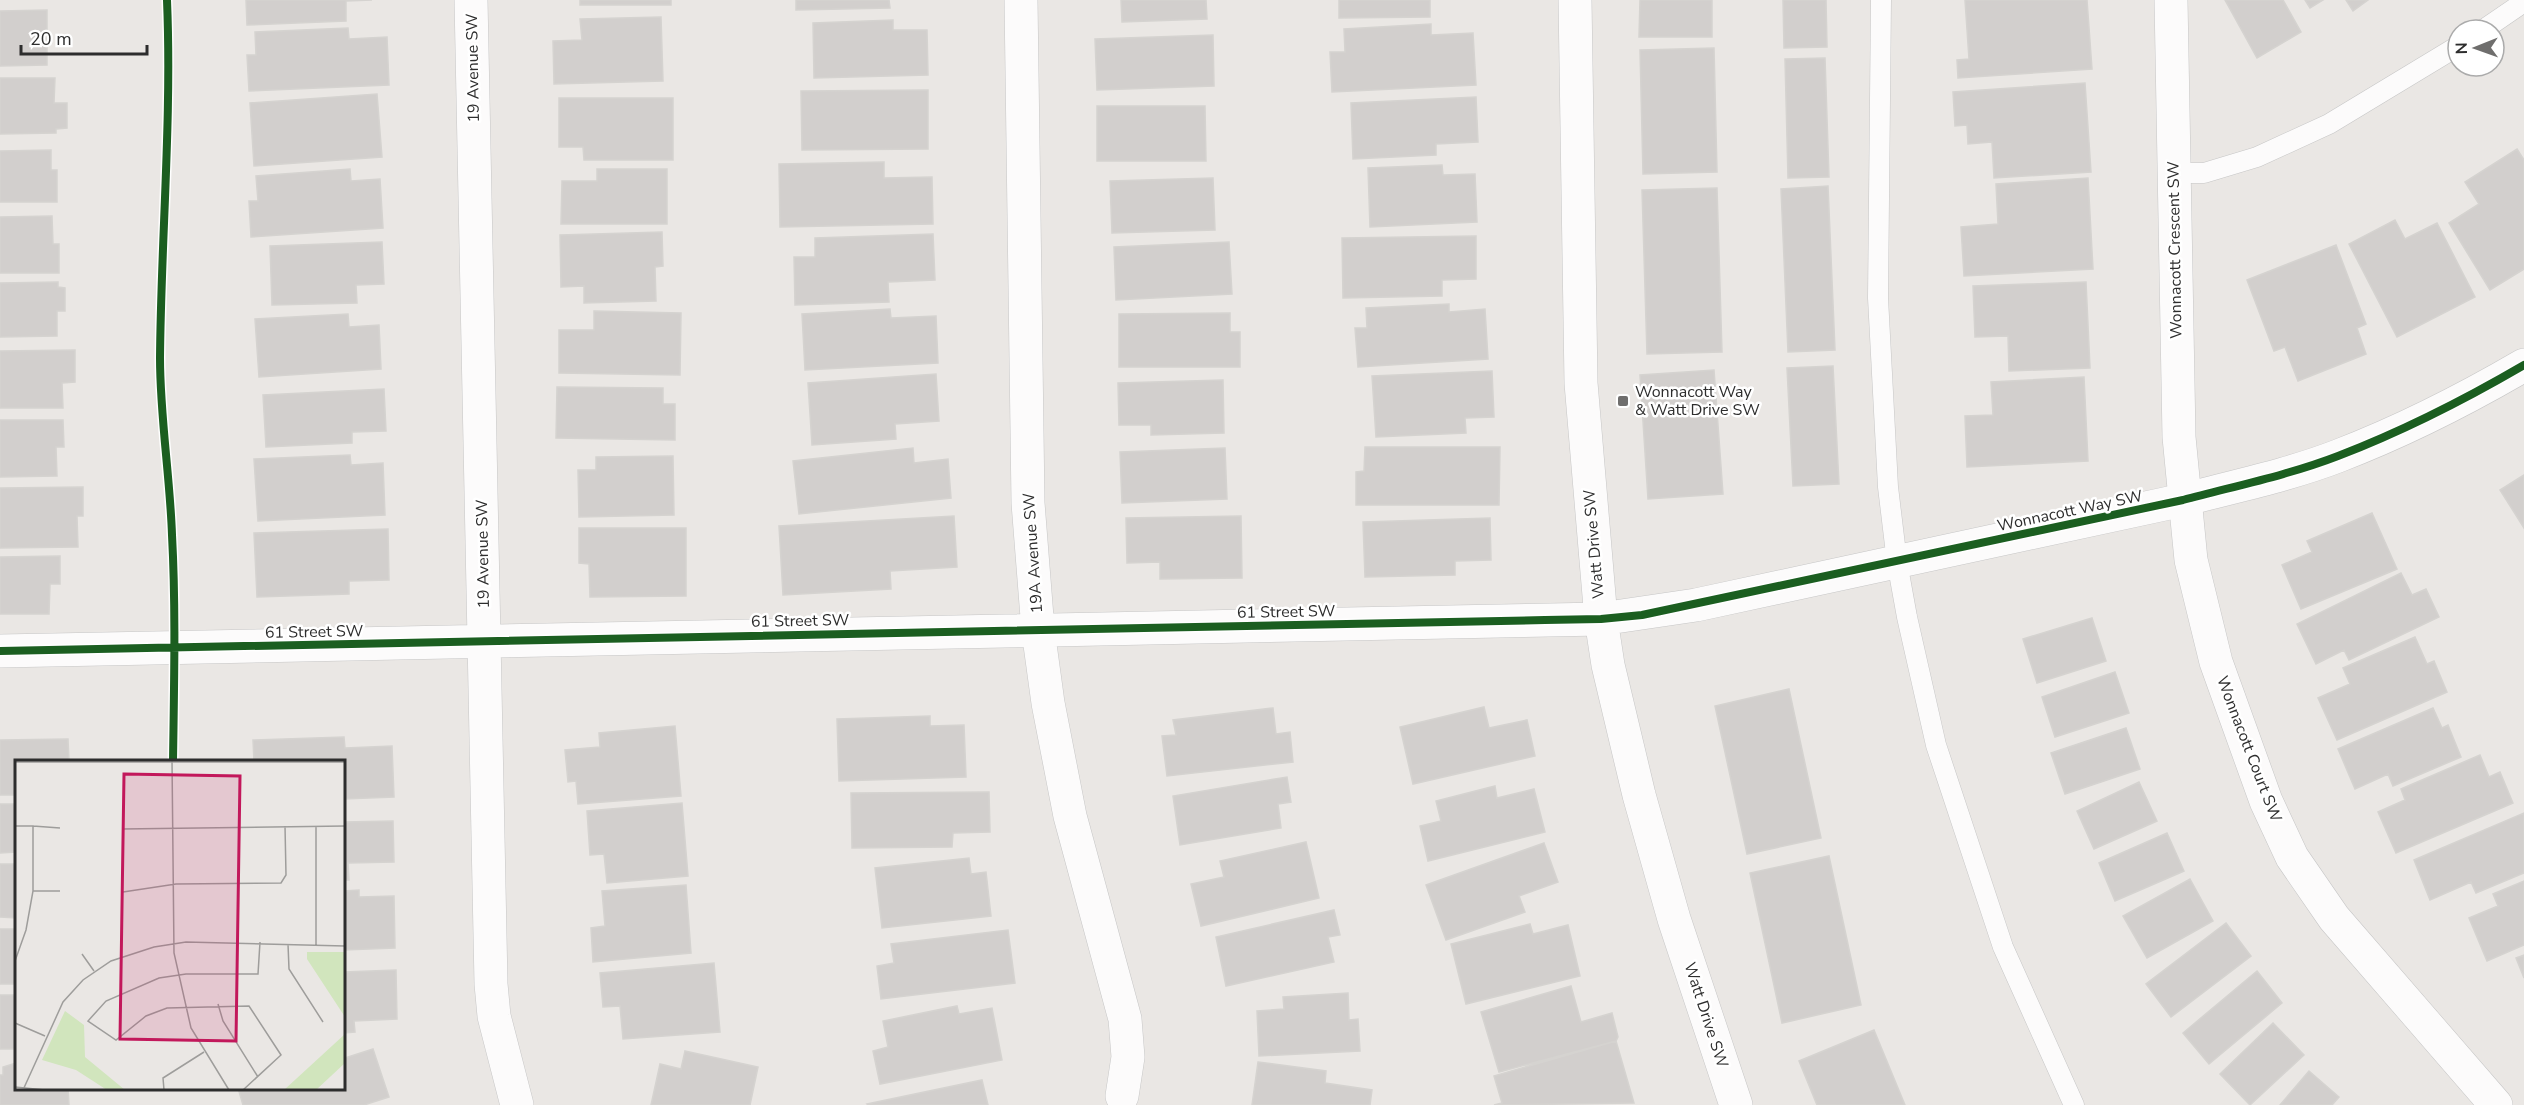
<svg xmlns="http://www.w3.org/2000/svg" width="2524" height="1105" font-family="'Nunito Sans',sans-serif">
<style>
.building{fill:#d2cfcd;stroke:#d5d3d0;stroke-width:1.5}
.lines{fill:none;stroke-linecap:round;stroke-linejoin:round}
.lane-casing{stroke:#c6c6c6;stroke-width:21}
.street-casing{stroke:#c6c6c6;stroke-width:34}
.secondary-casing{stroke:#c6c6c6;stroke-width:34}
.lane{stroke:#fcfbfb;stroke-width:20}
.street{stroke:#fcfbfb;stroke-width:33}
.secondary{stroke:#fcfbfb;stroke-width:33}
.cycleway-casing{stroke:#fff;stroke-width:11}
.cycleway{stroke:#1b5e20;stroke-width:8}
.poi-dot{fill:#6f6e6d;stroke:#fff;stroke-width:2}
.labels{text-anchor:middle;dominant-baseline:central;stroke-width:5;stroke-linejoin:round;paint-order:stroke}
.street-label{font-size:16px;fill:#2d2d2d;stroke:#fff}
.poi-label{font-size:16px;fill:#2d2d2d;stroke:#fff;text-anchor:start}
.inset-road{fill:none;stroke:#9e9d9b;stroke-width:1.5}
.view{fill:#c2185b;fill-opacity:0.15;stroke:#c2185b;stroke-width:3}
.inset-edge{fill:none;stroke:#2d2d2d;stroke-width:3}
</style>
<rect width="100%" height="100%" fill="#eae7e4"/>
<path class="building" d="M246 0H372L346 1V21L247 25Z
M580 0H671V5H580Z
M796 0H889L890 8 796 10Z
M1121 0H1206L1207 19 1122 22Z
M1339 0H1430V17L1339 18Z
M1640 0H1712V37H1639Z
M1783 0H1826L1827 47 1784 48Z
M1965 0H2087L2092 69 1958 78 1957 60 1969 59Z
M2225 0H2283L2301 32 2257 58Z
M2305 0H2323L2310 8Z
M2346 0H2368L2353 11Z
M47 10V65L0 66V11Z
M661 17 663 81 554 84 553 41 582 40 580 19Z
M893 20V30H927L928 75 814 78 813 23Z
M1431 24V35L1473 33 1476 85 1332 92 1330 52H1345L1344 29Z
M348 28 349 39 387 37 389 85 249 91 247 55H256L255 32Z
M1213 35 1214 86 1097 90 1095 39Z
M1714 48 1717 172 1643 174 1640 50Z
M1825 58 1829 177 1788 178 1785 59Z
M0 78H55L54 103H67V128L56 129V133L0 134Z
M2085 83 2091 172 1994 178 1992 142 1968 144 1967 125 1955 126 1953 92Z
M928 90V149L802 150 801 91Z
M377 94 382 157 254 166 250 103Z
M1476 97 1478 142 1436 144V155L1353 159 1351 103Z
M559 98H673V160H584L583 147H559Z
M1097 106H1205L1206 161H1097Z
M2517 149 2524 160V269L2490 290 2449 223 2479 204 2465 182Z
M51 150V170H57V202H0V151Z
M884 162V178L932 177 933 224 780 227 779 164Z
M1442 165 1443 175 1475 174 1477 222 1370 227 1368 168Z
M350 169 351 181 380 179 383 228 251 237 249 201H258L256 176Z
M597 169H667V224H561L562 181H597Z
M1213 178 1215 230 1112 233 1110 181Z
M2088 178 2093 269 1964 276 1961 227 1998 224 1996 184Z
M1828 186 1835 350 1788 352 1781 189Z
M1717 188 1722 352 1647 354 1642 190Z
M52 216 53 244H59V273H0V217Z
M2395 220 2405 239 2437 223 2475 297 2397 337 2349 244Z
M662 232 663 266 655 267 656 301 584 303V286L561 287 560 235Z
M933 234 935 280 888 282 889 302 795 305 794 257H815V238Z
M1476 236V279L1442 280V296L1343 298 1342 238Z
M382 242 384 284 356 285 357 303 272 305 270 246Z
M1229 242 1232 294 1116 300 1114 247Z
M2336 245 2366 324 2357 328 2366 354 2298 381 2285 347 2274 351 2247 280Z
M58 282V287L65 288V311H57V336L0 337V283Z
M2086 282 2090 368 2009 371 2008 336 1975 337 1973 286Z
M1449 304V312L1485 309 1488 359 1358 367 1355 328H1367L1366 308Z
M890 309 891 318 936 316 938 363 805 370 802 314Z
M594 311 681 313 680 375 559 373V330H594Z
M1230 313V332H1240V367H1119V314Z
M348 314 349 327 379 325 381 369 259 377 255 319Z
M75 350V382L62 383 63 408H0V351Z
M1833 366 1839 484 1793 486 1787 368Z
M1714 370 1723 494 1648 499 1640 375Z
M1492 371 1494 417 1465 418 1466 433 1376 437 1372 376Z
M936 374 939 421 895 424 896 439 812 445 808 383Z
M2084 377 2088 461 1967 467 1965 416 1993 415 1991 382Z
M1223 380 1224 433 1151 435V425H1119L1118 383Z
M557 387 663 388V404H675V440L556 438Z
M384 389 386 431 352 432V443L266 447 263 395Z
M0 420H63L64 447H56L57 476 0 477Z
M1365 447H1500L1499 505H1356V472L1364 471Z
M913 448 914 463 948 459 951 498 799 514 793 461Z
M1225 448 1227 499 1122 503 1120 452Z
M350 455 351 465 383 463 385 515 258 521 254 459Z
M673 456 674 515 579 517 578 470H596V457Z
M2524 475V528L2500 490Z
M83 487V516H77L78 547 0 548V488Z
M2372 513 2397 569 2301 609 2282 565 2312 552 2307 541Z
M954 516 957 567 890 571 891 589 783 595 779 526Z
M1241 516 1242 578 1160 579V562L1127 563 1126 518Z
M1490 518 1491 560 1455 561V575L1365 577 1363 522Z
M579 528H686V596L590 597 589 564 579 563Z
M388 529 389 580 349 581V594L257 597 254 533Z
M60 556V584H50L49 614H0V557Z
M2401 573 2412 595 2426 589 2439 617 2349 660 2344 650 2316 664 2297 624Z
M2092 618 2106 661 2037 683 2023 639Z
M2415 637 2427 664 2434 661 2447 692 2337 740 2318 698 2350 684 2343 668Z
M2115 672 2129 713 2055 737 2042 697Z
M1789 689 1821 838 1747 854 1715 706Z
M1484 707 1489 728 1527 720 1535 756 1413 784 1400 727Z
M1273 708 1276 734 1290 732 1293 762 1167 776 1162 736 1176 735 1173 720Z
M2433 708 2442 728 2448 725 2461 757 2393 786 2388 774 2355 789 2338 749Z
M930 716V726L964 725 966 777 839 781 837 719Z
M675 726 681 796 578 804 576 781 568 782 565 750 600 747 599 733Z
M2126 728 2140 769 2065 794 2051 753Z
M344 737 345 748 392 746 394 797 344 799V762H254L253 740Z
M68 739 69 761 76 762H16V795H0V740Z
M2480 755 2489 777 2500 772 2513 803 2396 853 2378 812 2405 800 2401 789Z
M1287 777 1291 802 1278 804 1281 828 1180 845 1173 796Z
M2139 782 2157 821 2094 849 2077 811Z
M1495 786 1497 798 1534 789 1545 832 1428 861 1420 826 1441 821 1436 801Z
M989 792 990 832 953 833 952 847 852 848 851 793Z
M682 803 688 876 607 883 604 854 590 855 587 811Z
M0 804H16V852L0 853Z
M2524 813V873L2476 893 2471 882 2430 900 2414 860Z
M393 821 394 862 348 863 349 880H344V822Z
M2167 833 2184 871 2115 901 2099 863Z
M1306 842 1319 898 1201 926 1191 884 1224 877 1220 861Z
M1544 843 1558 882 1519 896 1525 912 1446 940 1426 885Z
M1829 856 1861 1005 1782 1023 1750 873Z
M969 858 971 874 986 872 991 916 882 928 875 868Z
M0 864H16V918L0 917Z
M2190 879 2213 921 2147 958 2123 916Z
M2524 881V945L2487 961 2469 918 2498 906 2493 894Z
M686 885 691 953 593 962 591 928 605 926 602 891Z
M359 890V897L394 896 395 948 344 950V891Z
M1334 910 1340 935 1328 937 1334 962 1226 986 1216 937Z
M2226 923 2251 956 2171 1017 2146 984Z
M1530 924 1533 934 1568 925 1580 976 1466 1004 1451 944Z
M0 929H16V984H0Z
M1008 930 1015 983 881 999 877 966 894 963 891 944Z
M2524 955V978L2516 958Z
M714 963 720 1032 623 1039 620 1006 603 1007 600 973Z
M396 970 397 1019 354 1021 355 1032 344 1033V972Z
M2257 971 2282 1003 2209 1064 2183 1033Z
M1571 986 1581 1022 1612 1013 1618 1037 1616 1041 1499 1072 1481 1012Z
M1348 993 1349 1020 1358 1019 1360 1051 1259 1056 1257 1011 1284 1009 1283 997Z
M0 995H16V1049H0Z
M957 1006 959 1014 992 1008 1002 1060 880 1084 873 1051 888 1047 883 1021Z
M2273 1023 2304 1055 2250 1105 2220 1074Z
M1874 1030 1905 1105H1817L1799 1061Z
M1616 1041 1634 1103 1494 1105 1502 1103 1494 1076Z
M373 1049 389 1097 364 1105H243L238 1088H344V1054L345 1058Z
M685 1051 758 1067 750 1105H651L660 1064 681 1069Z
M1258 1062 1326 1071 1325 1083 1372 1090 1370 1105H1252Z
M16 1063V1088H68L69 1105H0V1075H3V1067Z
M2309 1071 2339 1097 2332 1105H2280Z
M982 1080 988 1105H868L867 1104Z"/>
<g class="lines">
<defs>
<path id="lane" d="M1881 0 1878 298 1888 487 1897 562 1907 617 1936 745 2003 947 2074 1105
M2483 30 2524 2
M2173 173H2204L2257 157 2329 124 2458 46"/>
<path id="street" d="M471 0 491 984 494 1016 517 1105
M1021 0 1028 503 1038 630 1048 703 1070 816 1125 1019 1128 1057 1122 1096
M2171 0 2179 437 2191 560 2216 662 2266 801 2292 857 2334 918 2496 1105
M0 651 1601 619"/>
<path id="secondary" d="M1575 0 1581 383 1601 619 1608 665 1639 795 1674 919 1736 1105
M1601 619 1696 605 2183 500C2235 486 2289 475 2338 456 2403 431 2464 400 2524 365"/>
</defs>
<use href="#lane" class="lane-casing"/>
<use href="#street" class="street-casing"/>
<use href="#secondary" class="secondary-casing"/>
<use href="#lane" class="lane"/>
<use href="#street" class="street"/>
<use href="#secondary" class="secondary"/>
<defs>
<path id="cycleway" d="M167 0C172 119 161 239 160 358 160 417 170 476 172 535 176 610 174 686 173 762
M0 651 1545 620 1601 619 1642 615 2183 500C2235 486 2289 475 2338 456 2403 431 2464 400 2524 365"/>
</defs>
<use href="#cycleway" class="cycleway-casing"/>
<use href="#cycleway" class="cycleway"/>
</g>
<rect class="poi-dot" x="1617" y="395" width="12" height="12" rx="3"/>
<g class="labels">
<g class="street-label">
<text transform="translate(473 68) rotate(-91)">19 Avenue SW</text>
<text transform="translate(2175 250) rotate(-91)">Wonnacott Crescent SW</text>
<text transform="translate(2070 511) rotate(-12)">Wonnacott Way SW</text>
<text transform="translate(1594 544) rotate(-95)">Watt Drive SW</text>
<text transform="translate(1033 553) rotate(-94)">19A Avenue SW</text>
<text transform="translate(483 554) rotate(-91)">19 Avenue SW</text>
<text transform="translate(1286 612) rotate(-1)">61 Street SW</text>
<text transform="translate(800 621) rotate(-1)">61 Street SW</text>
<text transform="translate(314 632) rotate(-1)">61 Street SW</text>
<text transform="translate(2249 749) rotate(69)">Wonnacott Court SW</text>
<text transform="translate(1706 1015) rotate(72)">Watt Drive SW</text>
</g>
<g class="poi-label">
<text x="1635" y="392">Wonnacott Way<tspan x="1635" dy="18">&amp; Watt Drive SW</tspan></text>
</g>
</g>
<g transform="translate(15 760)">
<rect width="330" height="330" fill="#eae7e4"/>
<path d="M292 192H330V257L292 199ZM50 251 69 265 70 297 110 330H92L61 310 27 300ZM330 274V303L301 330H269Z" fill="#d1e5bd"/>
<path class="inset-road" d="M157 0 159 193 176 268 214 330M0 2H330M0 66H18V131L11 170 0 201M18 66 45 68M107 69 330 66M18 131H45M108 132 161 124 266 123 271 115 270 66M273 184 274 209 308 262M301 185V66M67 194 79 211M203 244 208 261 243 317M0 263 30 276M0 327 30 330M8 330 48 242 68 220 96 201 139 187 171 182 330 186M149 330 148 318 189 292M228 330 266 295 234 246 152 248 131 256 101 280 73 261 91 241 144 218 171 214H243L245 182"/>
<path class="view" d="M109 14 225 16 221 281 105 279Z"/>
<rect width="330" height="330" class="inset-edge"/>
</g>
<g transform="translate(2476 48) rotate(269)"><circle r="28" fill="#ffffff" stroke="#ababab" stroke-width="1.5"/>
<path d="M0-4.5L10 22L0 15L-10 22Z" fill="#6f6e6d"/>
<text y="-9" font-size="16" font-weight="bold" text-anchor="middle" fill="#2d2d2d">N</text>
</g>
<path d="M21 45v9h126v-9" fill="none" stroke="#2d2d2d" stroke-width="3"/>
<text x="30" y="45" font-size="18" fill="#2d2d2d" stroke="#ffffff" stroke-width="4.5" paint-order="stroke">20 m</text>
</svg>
